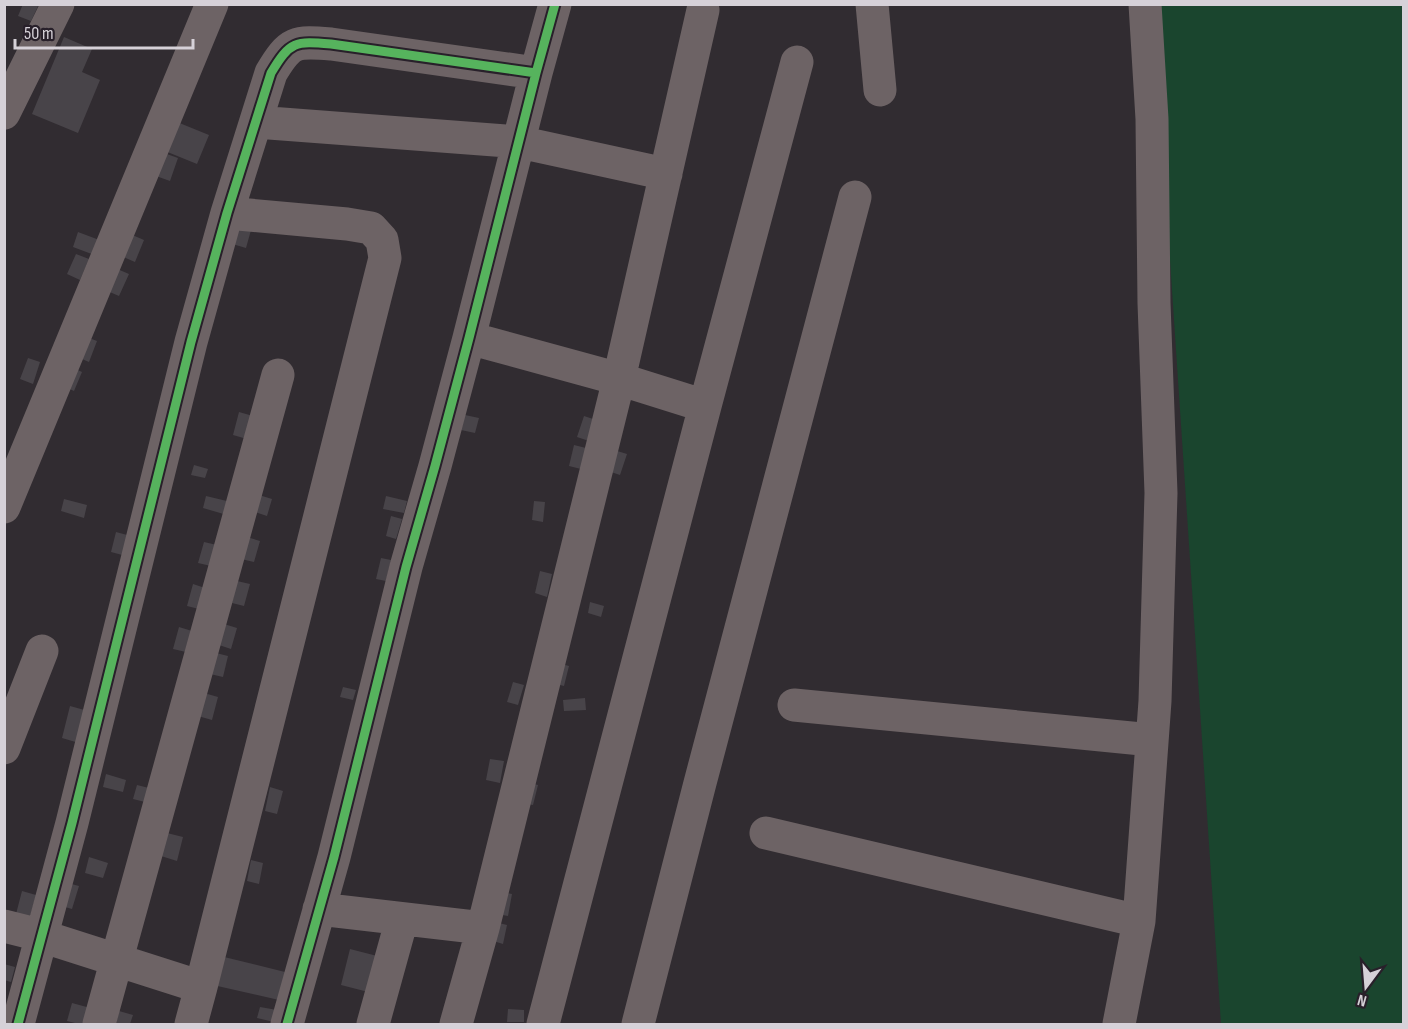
<svg xmlns="http://www.w3.org/2000/svg" width="1408" height="1029" font-family="'Sofia Sans Condensed',sans-serif">
<style>
.green{fill:#1a452e}
.building{fill:#484449}
.lines{fill:none;stroke-linecap:round;stroke-linejoin:round}
.minor{stroke:#6d6365;stroke-width:33}
.cycleway-casing{stroke:#28202a;stroke-width:13}
.cycleway{stroke:#56b35d;stroke-width:9}
</style>
<rect width="100%" height="100%" fill="#312c31"/>
<path class="green" d="M1153 5H1403V1024H1221Z"/>
<path class="building" d="M23 4H39L31 21 18 16Z
M64 37 92 49 82 72 100 80 78 133 32 114Z
M177 122 209 135 197 164 165 151Z
M164 153 178 158 170 181 156 176Z
M237 218 253 223 246 248 229 243Z
M78 232 102 241 97 256 73 247Z
M130 234 144 240 135 262 121 256Z
M76 254 89 259 80 280 67 274Z
M115 268 129 274 119 296 105 290Z
M84 336 97 341 89 362 75 356Z
M28 358 40 362 33 384 20 379Z
M69 366 82 372 74 391 61 385Z
M239 412 253 416 247 439 233 435Z
M465 415 479 418 475 433 461 430Z
M584 416 596 420 589 441 577 437Z
M574 445 586 448 581 469 569 466Z
M614 450 627 454 620 475 608 471Z
M194 465 208 469 205 478 191 475Z
M259 495 272 499 267 516 255 512Z
M206 496 231 502 227 515 203 508Z
M386 496 407 501 404 513 383 509Z
M64 499 87 505 84 518 61 511Z
M534 501 545 502 543 522 532 520Z
M391 516 402 519 396 539 386 536Z
M116 532 131 536 126 556 111 552Z
M247 537 260 541 254 562 241 559Z
M204 542 217 545 211 566 198 563Z
M381 558 391 560 386 581 376 579Z
M540 571 552 574 547 597 535 593Z
M237 581 250 584 244 606 232 603Z
M193 584 205 588 199 609 187 606Z
M590 602 604 606 601 617 588 613Z
M224 624 237 628 231 649 219 645Z
M179 627 192 631 186 652 173 649Z
M216 653 228 656 223 677 210 674Z
M558 663 569 666 564 686 552 683Z
M513 682 524 685 518 705 507 702Z
M343 687 356 690 353 700 340 697Z
M204 693 218 697 212 720 198 716Z
M585 698 586 710 564 711 563 700Z
M70 706 88 711 79 743 62 738Z
M490 759 504 761 500 783 486 780Z
M106 774 126 780 123 792 103 787Z
M525 782 538 785 533 805 520 803Z
M137 785 153 789 149 803 133 799Z
M270 787 283 791 277 814 265 811Z
M167 833 183 837 177 861 161 856Z
M89 857 108 863 103 878 85 873Z
M251 860 263 863 259 884 247 881Z
M64 882 79 886 72 909 58 905Z
M22 891 36 895 30 917 16 914Z
M501 892 512 894 508 916 497 914Z
M495 922 507 925 503 944 490 940Z
M350 949 385 958 376 994 341 985Z
M220 956 285 972 279 1000 213 985Z
M4 964 15 967 11 982 4 980Z
M72 1003 94 1009 89 1024H79L67 1021Z
M260 1007 277 1010 274 1022 257 1018Z
M508 1009 524 1010V1022H507Z
M119 1011 133 1015 130 1024H116Z"/>
<g class="lines">
<path class="minor" d="M872 4 880 90
M4 113 58 4
M256 122 519 142 666 174
M469 338 619 379 705 406
M4 507 212 4
M794 705 1152 740
M4 748 42 651
M766 833 1139 921
M319 909 483 928
M4 926 32 933 201 987 191 1024
M201 987 385 258 382 240 371 228 347 224 227 213
M18 1024 72 823 191 342 227 213 271 73C290 41 295 41 331 44L536 73
M99 1024 278 375
M287 1024 334 857 406 567 435 466 469 338 536 73 555 4
M373 1024 402 919
M456 1024 483 928 619 379 703 10
M543 1024 705 406 797 62
M638 1024 700 783 855 197
M1119 1024 1139 921 1155 701 1161 493 1154 303 1152 119 1145 4"/>
<defs>
<path id="cycleway" d="M18 1024 72 823 191 342 227 213 271 73C290 41 295 41 331 44L536 73
M287 1024 334 857 406 567 435 466 469 338 536 73 555 4"/>
</defs>
<use href="#cycleway" class="cycleway-casing"/>
<use href="#cycleway" class="cycleway"/>
</g>
<rect width="1408" height="1029" fill="none" stroke="#d6d1d8" stroke-width="12"/>
<g transform="translate(1366 987) rotate(196)" stroke="#28202a" stroke-width="4.5" paint-order="stroke">
<path d="M0-4.5L10 22L0 15L-10 22Z" fill="#d6d1d8"/>
<text y="-9" font-size="16" font-weight="bold" text-anchor="middle" fill="#d6d1d8">N</text>
</g>
<path d="M15 39v9h178v-9" fill="none" stroke="#d6d1d8" stroke-width="3"/>
<text x="24" y="39" font-size="18" fill="#d6d1d8" stroke="#28202a" stroke-width="4.5" paint-order="stroke">50 m</text>
</svg>
